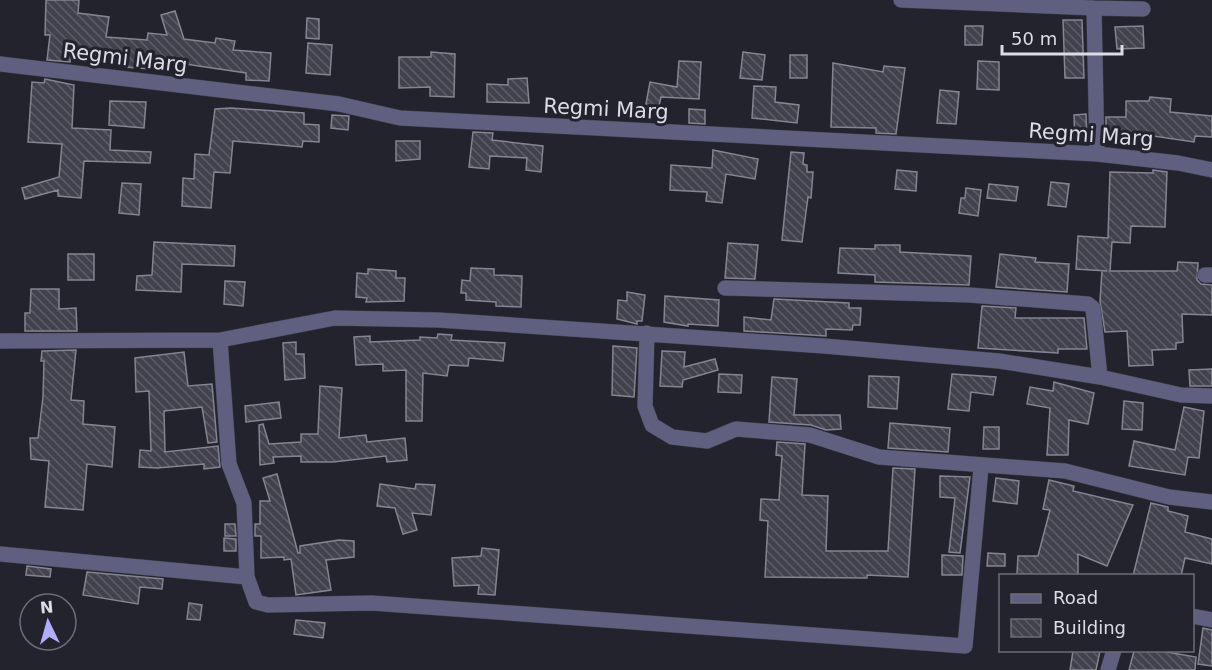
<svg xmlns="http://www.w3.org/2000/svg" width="1212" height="670" font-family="'DejaVu Sans',sans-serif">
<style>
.building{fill:url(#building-back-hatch);stroke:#848593;stroke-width:1.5}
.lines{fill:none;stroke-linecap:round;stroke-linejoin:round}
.minor-casing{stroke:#3d3d47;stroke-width:16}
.minor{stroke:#5f5f80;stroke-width:15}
.labels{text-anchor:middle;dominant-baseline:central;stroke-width:6;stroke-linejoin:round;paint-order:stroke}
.street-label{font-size:21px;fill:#dbdce4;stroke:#23232e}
</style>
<defs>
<pattern id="building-back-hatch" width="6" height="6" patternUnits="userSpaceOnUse" patternTransform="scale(1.5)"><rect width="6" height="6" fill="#42424e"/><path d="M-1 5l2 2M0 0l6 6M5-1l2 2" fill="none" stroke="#5d5d67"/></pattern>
</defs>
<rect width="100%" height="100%" fill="#23232e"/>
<path class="building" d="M46 0H79L78 13 109 17 106 37 147 40 148 33 167 35 161 15 175 11 184 39 215 43 216 38 235 41 233 50 271 53 269 81 246 80V73L165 61 163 70 125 67V59L71 52 70 62 47 60 50 35H45Z
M307 18 319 19V39L306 38Z
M1063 20H1082L1084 78H1065Z
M965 26H983L982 45H965Z
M1143 26 1144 48 1117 49 1115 27Z
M308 43 332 45 330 75 306 73Z
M431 52 455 54 454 97 430 96V87L399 88V57H431Z
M743 52 765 55 762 80 740 78Z
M790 55H807V78H790Z
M679 61 701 62 699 99 661 97 659 106 646 104 650 82 677 87Z
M978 61 999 62V90L977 89Z
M833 63 883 72 884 66 905 68 896 134 876 133V128L831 127Z
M527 78 529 103 487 102V84L508 85V79Z
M45 79 74 85 72 128 111 130 110 150 151 152 150 163 84 161 81 198 58 196V190L25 199 22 188 59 177 62 144 28 142 32 82 44 83Z
M754 86 776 87 775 102 799 105 797 123 752 118Z
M940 90 959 92 956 124 937 123Z
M1150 97 1171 99 1170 112 1212 116V137L1195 136 1194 142 1146 135 1147 133 1119 132V141H1106V117H1126V101H1149Z
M110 101 146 102 144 128 109 125Z
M231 108 304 113V124L319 125V142L303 141 302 147 233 141 230 173 214 172 211 208 182 206 183 178 194 179 195 154 209 155 215 109Z
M689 109 705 110V124L689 123Z
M1086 114 1087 140 1075 141 1074 115Z
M332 115 349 116 348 130 331 128Z
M473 132 493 133 492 140 543 146 541 172 526 170 527 158 490 156 489 169 469 167Z
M396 141H420V159L396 161Z
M713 150 758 159 755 179 726 174 722 203 706 201 707 192 670 190 671 165 712 168Z
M791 152 804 153 803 164 807 165V172H813L811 198 808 197 802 242 782 240Z
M897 170 917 172 916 191 895 189Z
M1153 170 1167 172 1165 227 1131 226 1130 243 1112 242 1110 271H1177L1178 262 1198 263 1197 280 1201 284 1212 285V315L1182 314 1183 342 1176 343V349L1152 350 1153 365 1129 366 1127 331 1105 332 1100 301 1102 271H1107L1076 269 1078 236 1108 238 1110 172 1153 173Z
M1051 182 1069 184 1066 207 1048 205Z
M122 183 141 184 139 215 119 213Z
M989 184 1018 187 1016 201 987 198Z
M966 188 981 190 978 216 959 213 961 198H965Z
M154 242 235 246 234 266 182 264 181 292 136 290 137 276 152 275Z
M728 243 758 245 755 279 725 278Z
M875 245H900V252L971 256 969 285 875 282V275L838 273 840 248 875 249Z
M68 254H94V280H68Z
M1000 254 1036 258 1035 262 1069 264 1067 292 996 287Z
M471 268 494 269V275L522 276 521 307 496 306V302L466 300V293H461L462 280 470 281Z
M368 269 396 271V278H405L404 301 366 302 367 298 356 297 357 273 368 274Z
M225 281 245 282 243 306 224 304Z
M31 289H59V309L76 308 77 331H25V313H30Z
M627 292 645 295 642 321H637V324L617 319 618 300 627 301Z
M665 296 719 300 718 326 688 324V326L664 322Z
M774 299 849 303V308H861L860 325H853L852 330 826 329V336L744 331V317L771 320Z
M982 306 1016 308 1015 318H1084L1087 349H1058V353L978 348Z
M438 334 452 335 451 340 505 343 503 361 469 358 468 366 449 365 447 376 423 373 422 421H406V370L383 371V364L356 365 354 337 370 336V342L420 340V337L437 338Z
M296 342V354H304L305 378 285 380 283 343Z
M613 346 637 348 634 397 612 395Z
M76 350 71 400 84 401 83 424 115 427 112 467 87 464 83 510 45 507 49 461 31 459 30 438H38L43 397 44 361H41L42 351Z
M662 351 685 352 684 367 715 359 718 370 683 380 682 387 660 386Z
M184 352 188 386 212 384 217 442 208 443 202 407 164 411 165 452 218 446 220 467 204 469V464L157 468 139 467 140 450 151 451 149 391 136 392 135 358Z
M1212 369V386H1190L1189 370Z
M719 374 742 375 741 393 718 392Z
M952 374 996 377 993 395 971 392 969 411 948 409Z
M869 376 899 377 897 409 868 407Z
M772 377 797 379 794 415H840L841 429 826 430 811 425 769 422Z
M1054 382 1094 393 1088 424 1069 420 1068 455H1047L1050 408 1027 404 1030 387 1053 391Z
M320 386 342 388 339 438 366 435 367 442 405 438 407 460 387 462 386 456 333 462H301V456L273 457 274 463 260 465 259 425 263 424 269 444 301 442V434H318Z
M1124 401 1143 403 1142 430 1122 429Z
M279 402 281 418 246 422 245 406Z
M1184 407 1204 411 1199 458 1188 457 1185 475 1129 466 1134 441 1175 450Z
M890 423 950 428 948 452 888 448Z
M984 427H999V449H983Z
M777 442 805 444 802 495 828 496 826 551H888L893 468 915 469 908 577 867 575V578L765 577 768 521 760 520 761 499 779 500 782 456 776 455Z
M277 474 298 553H300V546L339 540 354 541V557L326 560 331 590 296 595 291 559 284 560V557L261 558V536H255V524H260V501H270L263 478Z
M940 476 970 477 960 553 949 552 955 498 940 497Z
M996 478 1019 481 1017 504 993 501Z
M1049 480 1074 486 1073 491 1133 505 1107 566 1078 554V576L1017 574 1018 556H1038L1050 510 1043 509Z
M380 484 415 489 416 484 435 485 431 515 412 513 417 530 403 534 395 508 377 506Z
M1151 503 1168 507V511L1188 516 1185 532 1212 539V564L1185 558 1181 576H1133Z
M225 524H235L236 536H225Z
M224 538 236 539V551H224Z
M482 548 499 550 495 595 478 594 479 585 454 586 452 558 481 556Z
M988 553 1005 554V566H987Z
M942 555 963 556 962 575H942Z
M27 566 51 569 50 577 26 575Z
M87 572 163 579 162 589 140 587 138 604 83 595Z
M189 603 202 605 200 620 187 619Z
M296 620 325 623 323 638 294 634Z
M1203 628 1212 630V666L1198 664Z
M1073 651H1100L1096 670H1070Z
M1134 651H1161L1196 657 1195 670H1129Z"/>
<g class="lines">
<defs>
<path id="minor" d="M901 0 1094 8 1097 154
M1094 8 1143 9
M0 64 339 104 400 118 1097 154 1178 163 1212 170
M1205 275H1212
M725 288 969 295 1088 304 1093 308 1100 377
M647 333 645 406 652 425 672 437 707 441 736 429 810 435 879 457 1065 471 1169 497 1212 502
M220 340 229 464 244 503 247 577 256 602 268 605 372 603 965 646 981 467
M0 341 220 340 335 318 438 320 824 346 999 361 1100 377 1181 395 1212 396
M0 554 247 577
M1192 616 1212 620
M1108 670 1114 650"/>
</defs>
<use href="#minor" class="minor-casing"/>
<use href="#minor" class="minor"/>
</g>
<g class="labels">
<g class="street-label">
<text transform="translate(125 58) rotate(7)">Regmi Marg</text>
<text transform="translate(606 109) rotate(3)">Regmi Marg</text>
<text transform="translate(1091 135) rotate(4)">Regmi Marg</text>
</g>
</g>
<rect x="999" y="574" width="195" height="78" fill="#23232e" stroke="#6d6d77" stroke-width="1.5"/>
<rect x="1011" y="594" width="30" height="9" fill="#5f5f80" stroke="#6d6d77" stroke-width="1.5"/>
<text x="1053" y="604" font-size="18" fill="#dbdce4">Road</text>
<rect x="1011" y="619" width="30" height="18" fill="url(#building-back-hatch)" stroke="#6d6d77" stroke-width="1.5"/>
<text x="1053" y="634" font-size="18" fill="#dbdce4">Building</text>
<g transform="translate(48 622) rotate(355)"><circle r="28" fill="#23232e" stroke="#6d6d77" stroke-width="1.5"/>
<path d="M0-4.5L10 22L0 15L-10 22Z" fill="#b0aefa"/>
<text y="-9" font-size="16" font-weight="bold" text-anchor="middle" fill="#dbdce4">N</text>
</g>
<path d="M1002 45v9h120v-9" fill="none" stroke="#dbdce4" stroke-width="3"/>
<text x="1011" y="45" font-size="18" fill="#dbdce4" stroke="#23232e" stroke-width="4.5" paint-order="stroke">50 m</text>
</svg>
